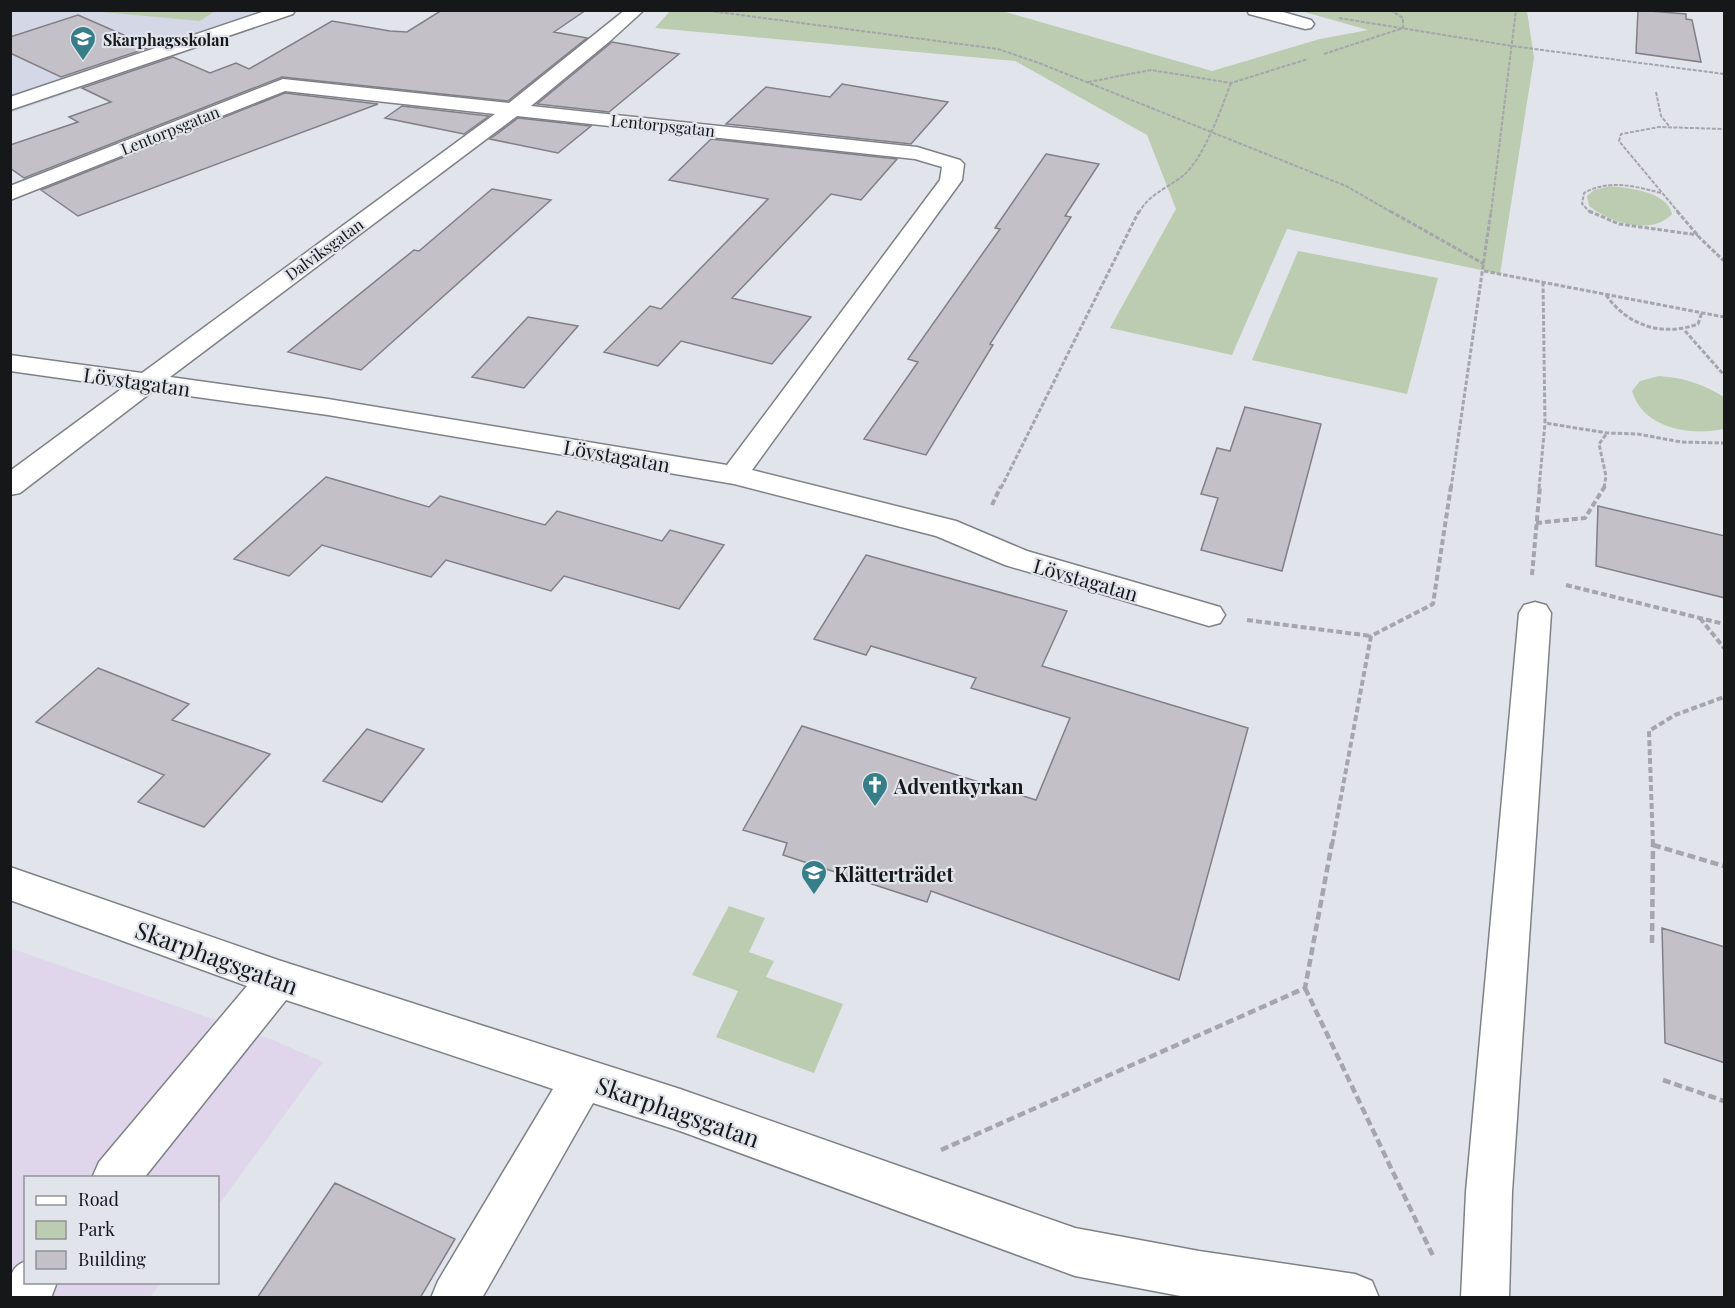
<svg xmlns="http://www.w3.org/2000/svg" width="1735" height="1308" font-family="'Playfair Display',serif">
<style>
.commercial{fill:#dfd6eb}
.built{fill:#d3d7e6}
.green{fill:#bcccb1}
.building{fill:#c3c0c7;stroke:#827f86;stroke-width:1.5}
.lines{fill:none;stroke-linecap:round;stroke-linejoin:round}
.minor-casing{stroke:#7f8188;stroke-width:3}
.path-far3{stroke:#a4a6ab;stroke-width:2;stroke-dasharray:4 1.5;stroke-linecap:butt}
.path-far2{stroke:#a4a6ab;stroke-width:3;stroke-dasharray:4.5 2;stroke-linecap:butt}
.path-far1{stroke:#a4a6ab;stroke-width:4;stroke-dasharray:6 3;stroke-linecap:butt}
.path{stroke:#a4a6ab;stroke-width:4.5;stroke-dasharray:8 4;stroke-linecap:butt}
.minor{fill:#fff;fill-rule:evenodd}
.labels{text-anchor:middle;dominant-baseline:central;stroke-width:4.5;stroke-linejoin:round;paint-order:stroke}
.far-poi-label{font-size:16px;font-weight:bold;fill:#161719;stroke:#e2e4eb;text-anchor:start}
.far-street-label{font-size:16px;fill:#161719;stroke:#e2e4eb}
.street-label{font-size:20px;fill:#161719;stroke:#e2e4eb}
.poi-label{font-size:20px;font-weight:bold;fill:#161719;stroke:#e2e4eb;text-anchor:start}
.near-street-label{font-size:24px;fill:#161719;stroke:#e2e4eb}
</style>
<rect width="100%" height="100%" fill="#e2e4eb"/>
<path class="commercial" d="M10 948 273 1040 323 1062 218 1206V1178H26V1282L161 1283 150 1297H11Z"/>
<path class="built" d="M11 10 300 11 11 113Z"/>
<path class="green" d="M91 11H215L200 21Z
M1527 11 1534 58 1500 274 1287 229 1232 355 1110 328 1176 209 1147 135 1015 61 655 28 670 11H1002L1212 71 1320 39 1368 30 1301 11Z
M1610 186C1628 188 1667 191 1672 214 1652 236 1610 223 1589 206L1587 196 1594 190Z
M1298 251 1438 278 1407 394 1252 360Z
M1659 376C1685 378 1703 384 1724 397V429C1691 436 1643 429 1632 391L1640 381Z
M729 906 765 918 749 952 774 961 766 977 843 1004 814 1073 716 1037 738 991 692 975Z"/>
<path class="building" d="M442 10H586L554 32 587 38 508 101 282 77 24 178 10 168V145L78 122 69 117 111 102 82 88 173 57 210 73 236 63 249 69 332 21 390 31 407 32Z
M1638 10 1686 14V19L1692 20 1701 62 1636 53Z
M78 15 151 47 61 77 10 53V37Z
M612 42 679 54 609 112 537 104Z
M842 84 948 102 911 144 726 124 766 87 830 97Z
M285 93 378 104 78 216 41 190Z
M402 106 489 116 464 134 385 118Z
M518 118 591 126 558 153 490 139Z
M711 139 897 159 861 200 831 194 732 298 811 317 772 364 681 341 658 366 604 352 650 306 661 309 768 199 669 180Z
M1046 154 1099 164 1065 216 1071 217 990 344 993 345 926 455 864 439 918 362 908 359 1000 229 995 228Z
M492 189 551 200 361 370 288 352 414 250 419 251Z
M528 317 578 326 524 388 472 377Z
M1245 407 1321 424 1282 571 1201 550 1218 498 1201 494 1217 448 1230 451Z
M326 477 429 507 440 496 545 525 557 511 662 541 670 530 724 545 679 609 564 576 551 591 446 560 431 577 322 545 289 576 234 559Z
M1598 506 1725 536V598L1596 566Z
M866 555 1067 611 1042 666 1248 728 1179 980 931 891 927 902 783 855 787 843 743 830 802 726 1036 800 1070 718 971 688 976 678 871 646 866 655 814 639Z
M98 668 189 704 172 720 270 754 204 827 138 802 164 775 36 722Z
M367 729 424 749 382 802 323 781Z
M1662 928 1725 947V1063L1665 1043Z
M335 1183 455 1239 420 1298H257Z"/>
<g class="lines">
<defs>
<path id="minor" d="M268 10H295L293 14 10 110V97Z
M625 10H644L610 41 531 106 917 147 960 160 964 164 962 180 752 470 956 521 1027 551 1220 607 1225 615 1220 623 1209 626 1005 565 936 536 734 484 328 415 153 391 20 493 10 495V471L124 387 10 371V355L142 373 495 114 285 91 10 200V186L283 79 509 103ZM517 116 915 159 942 167 940 180 727 465 328 399 170 377Z
M1247 10H1276L1311 20 1314 24 1311 28 1305 29 1249 14Z
M1535 602 1546 605 1551 613 1512 1192 1509 1298H1461L1466 1192 1519 613 1524 605Z
M10 867 278 960 680 1089 1075 1228 1199 1251 1355 1274 1372 1281 1379 1298H1191L1075 1276 680 1131 593 1103 482 1298H431L438 1281 553 1089 286 1000 144 1178H92L99 1162 247 986 10 900Z
M26 1261V1282H57L51 1298H10C10 1280 8 1268 26 1261Z"/>
</defs>
<use href="#minor" class="minor-casing"/>
<path class="path-far3" d="M703 10 998 49 1039 63 1346 186 1393 213
M1339 18 1512 46 1724 74
M1324 54 1403 28V18L1390 10
M1088 82 1151 70 1231 83 1308 59
M1656 92 1661 116 1669 126
M1139 213C1148 194 1170 187 1185 174 1205 155 1221 109 1231 83
M1491 213 1516 10
M1591 213 1582 204 1584 193C1609 179 1634 186 1661 193
M1679 213 1619 141 1621 134 1659 127 1724 129"/>
<path class="path-far2" d="M1390 211 1484 264
M1589 211 1619 224 1698 235
M1677 211 1700 238 1724 261
M1484 271 1724 317
M1543 282 1545 423 1607 433 1638 434 1681 442 1724 443
M1606 295C1628 326 1662 337 1698 324L1702 312
M1685 331 1724 375
M1001 488 1139 211
M1451 488 1491 211
M1539 488 1545 423
M1604 488 1606 476 1599 444 1607 433"/>
<path class="path-far1" d="M992 505 1001 486
M1536 523 1585 518 1605 486
M1532 575 1540 486
M1566 585 1724 624
M1700 618 1724 648
M1247 620 1371 636
M1332 845 1371 636 1433 604 1451 486
M1653 845 1649 731 1675 715 1724 697"/>
<path class="path" d="M1653 845 1724 866
M1652 943 1653 843
M1305 988 1434 1258
M1663 1080 1724 1101
M941 1150 1305 988 1332 843"/>
<use href="#minor" class="minor"/>
</g>
<defs>
<symbol id="school-pin" viewBox="-11 -11 22 30"><path d="M0 17L-7.5 6A9.5 9.5 0 1 1 7.5 6Z" fill="#377f88" stroke="#e2e4eb"/><path d="M0-5L7-2L0 1L-7-2ZM-4 1L0 2.5L4 1V4Q0 6-4 4Z" fill="#fff"/></symbol>
<symbol id="church-pin" viewBox="-11 -11 22 30"><path d="M0 17L-7.5 6A9.5 9.5 0 1 1 7.5 6Z" fill="#377f88" stroke="#e2e4eb"/><path d="M-1.2-6h2.4v3.5h3.3v2.4h-3.3V6h-2.4V-.1h-3.3v-2.4h3.3Z" fill="#fff"/></symbol>
</defs>
<g fill-rule="evenodd">
<use href="#school-pin" x="68" y="24" width="30" height="40"/>
<use href="#church-pin" x="860" y="770" width="30" height="40"/>
<use href="#school-pin" x="799" y="858" width="30" height="40"/>
</g>
<g class="labels">
<g class="far-poi-label">
<text x="103" y="39">Skarphagsskolan</text>
</g>
<g class="far-street-label">
<text transform="translate(663 125) rotate(6)">Lentorpsgatan</text>
<text transform="translate(170 130) rotate(-22)">Lentorpsgatan</text>
<text transform="translate(324 249) rotate(-36)">Dalviksgatan</text>
</g>
<g class="street-label">
<text transform="translate(137 381) rotate(8)">Lövstagatan</text>
<text transform="translate(617 455) rotate(10)">Lövstagatan</text>
<text transform="translate(1086 579) rotate(16)">Lövstagatan</text>
</g>
<g class="poi-label">
<text x="894" y="785">Adventkyrkan</text>
<text x="834" y="873">Klätterträdet</text>
</g>
<g class="near-street-label">
<text transform="translate(217 957) rotate(20)">Skarphagsgatan</text>
<text transform="translate(678 1111) rotate(19)">Skarphagsgatan</text>
</g>
</g>
<rect width="1735" height="1308" fill="none" stroke="#161719" stroke-width="24"/>
<rect x="24" y="1176" width="195" height="108" fill="#e2e4eb" stroke="#909297" stroke-width="1.5"/>
<rect x="36" y="1196" width="30" height="9" fill="#ffffff" stroke="#909297" stroke-width="1.5"/>
<text x="78" y="1206" font-size="18" fill="#161719">Road</text>
<rect x="36" y="1221" width="30" height="18" fill="#bcccb1" stroke="#909297" stroke-width="1.5"/>
<text x="78" y="1236" font-size="18" fill="#161719">Park</text>
<rect x="36" y="1251" width="30" height="18" fill="#c3c0c7" stroke="#909297" stroke-width="1.5"/>
<text x="78" y="1266" font-size="18" fill="#161719">Building</text>
</svg>
